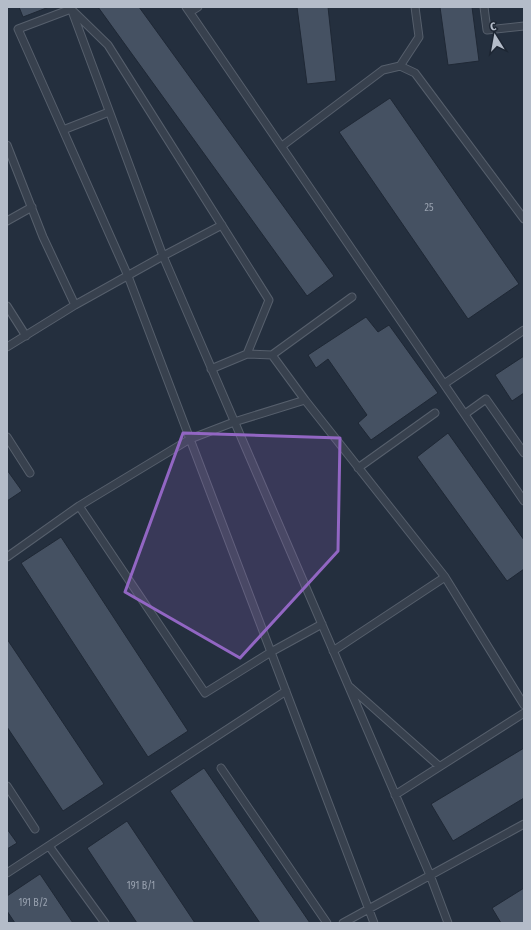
<svg xmlns="http://www.w3.org/2000/svg" width="531" height="930" font-family="'Fira Sans Condensed',sans-serif">
<style>
.building{fill:#455162;stroke:#1f2835}
.lines{fill:none;stroke-linecap:round;stroke-linejoin:round}
.lane-casing{stroke:#565f6c;stroke-width:9}
.lane{stroke:#38414e;stroke-width:7}
.marked{fill:#9266c3;fill-opacity:0.2;stroke:#9266c3;stroke-width:3;stroke-linejoin:round}
.labels{text-anchor:middle;dominant-baseline:central;stroke-width:3;stroke-linejoin:round;paint-order:stroke}
.number-label{font-size:10px;fill:#98a1af}
</style>
<rect width="100%" height="100%" fill="#242f3e"/>
<path class="building" d="M19 7H49L23 17Z
M98 7H139L334 276 307 296Z
M297 7H328L336 81 307 84Z
M440 7H472L479 61 448 65Z
M390 98 519 284 468 319 339 132Z
M366 317 378 332 389 325 438 393 371 440 358 423 367 415 328 359 316 368 308 355Z
M524 356V393L512 401 495 375Z
M448 433 524 540V569L507 581 417 457Z
M7 470 22 491 7 501Z
M61 537 188 731 148 757 21 563Z
M7 639 104 784 63 811 7 727Z
M524 748V798L453 841 431 804Z
M204 768 310 923H260L170 791Z
M127 821 195 923H137L87 848Z
M7 829 17 843 7 849Z
M40 874 73 923H15L7 911V896Z
M524 888V923H501L492 908Z"/>
<g class="lines">
<defs>
<path id="lane" d="M186 7 524 501
M484 7 487 30 524 26
M72 11 163 256 222 225
M190 12 198 7
M400 66 419 37 415 7
M63 130 109 112
M7 145 43 237 75 305
M282 146 383 70 400 66 415 73 524 219
M7 221 32 207
M7 306 26 336
M7 347 75 305 163 256 430 875 448 923
M247 354 272 355
M211 369 247 354 269 300 108 45 71 9 18 29 128 276 374 923
M444 384 524 330
M305 400 272 355 352 297
M465 414 486 399 524 453
M7 437 30 473
M358 468 435 413
M7 557 79 506
M445 577 524 705
M322 624 271 652 205 693 79 506 190 439 234 422 305 400 445 577 333 651
M350 687 439 766
M221 768 327 923
M7 786 35 829
M395 795 524 713
M49 846 105 923
M7 873 286 691
M343 923 524 824"/>
</defs>
<use href="#lane" class="lane-casing"/>
<use href="#lane" class="lane"/>
</g>
<path class="marked" d="M183 433 340 438 338 551 240 658 125 592Z"/>
<g class="labels">
<g class="number-label">
<text x="429" y="208">25</text>
<text x="141" y="886">191 В/1</text>
<text x="33" y="903">191 В/2</text>
</g>
</g>
<rect width="531" height="930" fill="none" stroke="#b4bcc9" stroke-width="16"/>
<g transform="translate(495 36) rotate(349)" stroke="#1d2633" stroke-width="3" paint-order="stroke">
<path d="M0-3L7 15L0 10L-7 15Z" fill="#b4bcc9"/>
<text y="-6" font-size="11" font-weight="bold" text-anchor="middle" fill="#b4bcc9">С</text>
</g>
</svg>
